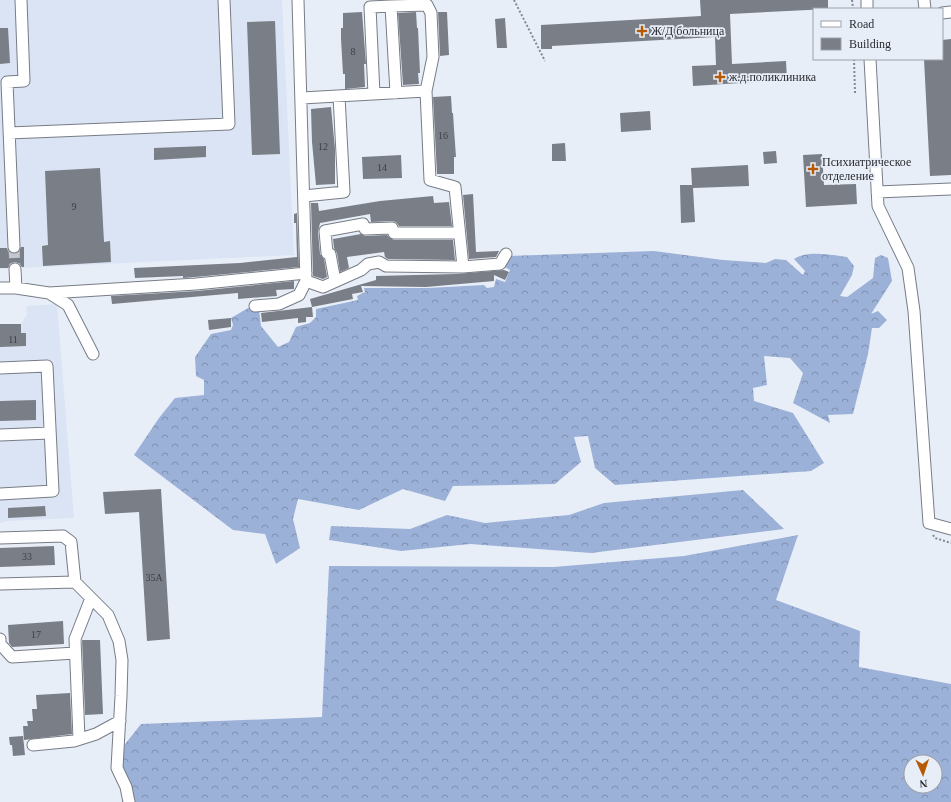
<svg xmlns="http://www.w3.org/2000/svg" width="951" height="802" font-family="Georgia,serif">
<style>
.built{fill:#dbe4f5}
.forest{fill:url(#forest-crowns);fill-rule:evenodd}
.building{fill:#797e87}
.lines{fill:none;stroke-linecap:round;stroke-linejoin:round}
.minor-tunnel{stroke:#c2c7d0;stroke-width:11;stroke-dasharray:11 5.5;stroke-linecap:butt}
.minor-casing{stroke:#777c85;stroke-width:13}
.path{stroke:#84888f;stroke-width:2;stroke-dasharray:2 2;stroke-linecap:butt}
.minor{stroke:#fff;stroke-width:11}
.poi-dot{fill:#b65904;stroke:#e8eef8;stroke-width:1.5}
.labels{text-anchor:middle;dominant-baseline:central;stroke-width:3.5;stroke-linejoin:round;paint-order:stroke}
.number-label{font-size:10px;fill:#3e4046}
.poi-label{font-size:12px;fill:#2a2c30;stroke:#e8eef8;text-anchor:start}
</style>
<defs>
<pattern id="forest-crowns" width="20" height="18" patternUnits="userSpaceOnUse"><rect width="20" height="18" fill="#9cb1d7"/><path d="M2 6a3 3 0 1 1 6 0M12 15a3 3 0 1 1 6 0" fill="none" stroke="#7f90af"/></pattern>
</defs>
<rect width="100%" height="100%" fill="#e8eef8"/>
<path class="built" d="M0 0H282L294 255 0 269Z
M57 304 74 518 7 521 0 523V324H21L27 314 26 306Z"/>
<path class="forest" d="M654 251 723 260 766 263 775 259 786 260 803 275 805 271 794 259C807 250 832 255 847 257L854 266 852 275 840 296 847 297 873 278 875 258 881 255 888 258 892 281 871 314 878 311 887 320 879 328H872L868 354 853 414 828 415 830 423 793 403 803 373 790 358 764 356 767 385 753 388 754 401 793 413 824 463 811 471 615 485 595 468 588 436 574 437 581 462 555 484 453 486 445 501 403 489 359 510 298 499 293 519 300 548 276 564 265 534 233 530 134 455 159 418 175 398 204 395V380L196 376 195 357 211 334 231 330 233 325 231 318 250 307 259 310 261 326 278 347 289 342 296 327 310 323 316 317V309L358 300 357 296 365 292 364 288H428L484 285 487 288 494 287 496 279 505 282 510 270 503 266 508 256Z
M743 490 784 529 591 553 470 544 401 551 329 540 331 526 410 529 447 515 485 523 569 515 604 503Z
M798 535 776 600 860 631 859 667 951 684V802H122V748L141 724 322 717 329 566 554 567 684 556ZM911 762H935V786H911Z"/>
<path class="building" d="M700 0H828V9L730 14 732 64 786 61 787 80 693 86 692 66 716 65 715 37 552 46V49H541V25L701 16Z
M362 12 366 64H364L365 87 345 89V74H343L341 39V28H343V13Z
M416 12 417 28H418L420 73H418L419 84 403 85 398 13Z
M438 12H447L449 55 440 56Z
M505 18 507 48H497L495 19Z
M275 21 280 154 252 155 247 22Z
M0 28H8L10 63 0 64Z
M951 39V175L930 176 924 59H942V40Z
M451 96 452 113H453L454 129 456 157H454V174H437L433 97Z
M331 107 335 149V184L316 185 312 142 311 109Z
M650 111 651 130 621 132 620 113Z
M565 143 566 161H552V144Z
M206 146V157L154 160V148Z
M776 151 777 163 764 164 763 152Z
M822 154 824 185 856 184 857 204 806 207 803 155Z
M401 155 402 178 363 179 362 157Z
M748 165 749 186 693 188 695 222 681 223 680 185H692L691 168Z
M100 168 104 242 110 241 111 262 43 266 42 246 48 245 45 171Z
M473 194 476 252 499 251 496 257 469 259 463 195Z
M433 196 434 203 449 202 452 226H399L396 222 392 221 371 222 370 214 320 223 318 232 320 254 324 259 327 277 323 279 313 276 311 203H318L319 211 380 201Z
M297 213 299 267 195 277 183 278V276L135 278 134 268 240 263 297 257 296 223H294V214Z
M361 234 365 236 387 235 390 238 394 240H453L455 260 388 259 385 257 384 252 347 257 349 268 340 272 337 253 334 248 333 239Z
M21 247H24V267H22L18 263 15 262 11 263 8 268H0V248H7L8 251 14 254 18 253Z
M504 270 509 272 505 280 494 275V281L426 287 361 286 363 292 352 294 353 299 312 307 310 299 376 280V276L456 274Z
M294 281V289L276 290 277 296 238 299V293L112 304 111 296 197 291Z
M312 307 313 317H306V322L298 323V318L262 322 261 313Z
M231 318V327L209 330 208 320Z
M0 324H21V333H26V346L0 347Z
M36 400V420L0 421V401Z
M161 489 170 639 147 641 139 512 105 514 103 492Z
M45 506 46 516 8 518V508Z
M54 546 55 565 0 567V548Z
M63 621 64 644 12 647 9 643 8 625Z
M82 640H100L103 714 85 715Z
M70 693 72 734 24 740 23 726H28L27 721H33L32 709H37L36 695Z
M23 736 25 755 13 756 12 745H10L9 737Z"/>
<g class="lines">
<path class="minor-tunnel" d="M14 247 15 269"/>
<defs>
<path id="minor" d="M298 0 306 281 323 287 361 270 368 264 379 262 386 266 463 267 455 187 430 180 426 91 433 57 431 13 427 5 391 6 396 93
M867 0V9
M924 0 925 9
M942 13 951 12
M870 59 878 206 908 268 914 311 929 523 951 529
M374 94 370 7 391 6
M302 98 426 91
M9 133 229 124 224 0
M877 192 951 189
M304 196 344 192 339 96
M14 247 7 82 24 81 21 0
M463 267 500 264 506 254
M15 269 16 288
M335 281 330 254 327 253 325 231 363 224 365 229 392 228 394 233H459
M0 288H16L49 293 196 284 306 273
M49 293 68 305 93 354
M255 306 279 304 299 295 306 281
M0 368 47 366 53 491 0 494
M0 435 50 433
M0 538 63 536 71 542 75 582
M0 584 75 582 108 615 119 641 122 660 121 696 117 768 126 787 129 802
M0 639V644L12 657 75 653
M79 739 75 639 91 598
M33 745 74 741 96 734 120 721"/>
</defs>
<use href="#minor" class="minor-casing"/>
<path class="path" d="M514 0 545 61
M852 0 853 9
M854 59 855 93
M933 535 935 538 951 543"/>
<use href="#minor" class="minor"/>
</g>
<g class="poi-dot">
<path d="M640 25h4v4h4v4h-4v4h-4v-4h-4v-4h4z"/>
<path d="M718 71h4v4h4v4h-4v4h-4v-4h-4v-4h4z"/>
<path d="M811 163h4v4h4v4h-4v4h-4v-4h-4v-4h4z"/>
</g>
<g class="labels">
<g class="number-label">
<text x="353" y="51">8</text>
<text x="443" y="135">16</text>
<text x="323" y="146">12</text>
<text x="382" y="167">14</text>
<text x="74" y="206">9</text>
<text x="13" y="339">11</text>
<text x="27" y="556">33</text>
<text x="154" y="577">35А</text>
<text x="36" y="634">17</text>
</g>
<g class="poi-label">
<text x="651" y="31">Ж/Д больница</text>
<text x="729" y="77">ж.д.поликлиника</text>
<text x="822" y="162">Психиатрическое<tspan x="822" dy="14">отделение</tspan></text>
</g>
</g>
<rect x="813" y="8" width="130" height="52" fill="#e8eef8" stroke="#9ca0a8"/>
<rect x="821" y="21" width="20" height="6" fill="#ffffff" stroke="#9ca0a8"/>
<text x="849" y="28" font-size="12" fill="#2a2c30">Road</text>
<rect x="821" y="38" width="20" height="12" fill="#797e87" stroke="#9ca0a8"/>
<text x="849" y="48" font-size="12" fill="#2a2c30">Building</text>
<g transform="translate(923 774) rotate(177)"><circle r="19" fill="#e8eef8" stroke="#9ca0a8"/>
<path d="M0-3L7 15L0 10L-7 15Z" fill="#b65904"/>
<text y="-6" font-size="11" font-weight="bold" text-anchor="middle" fill="#2a2c30">N</text>
</g>
</svg>
